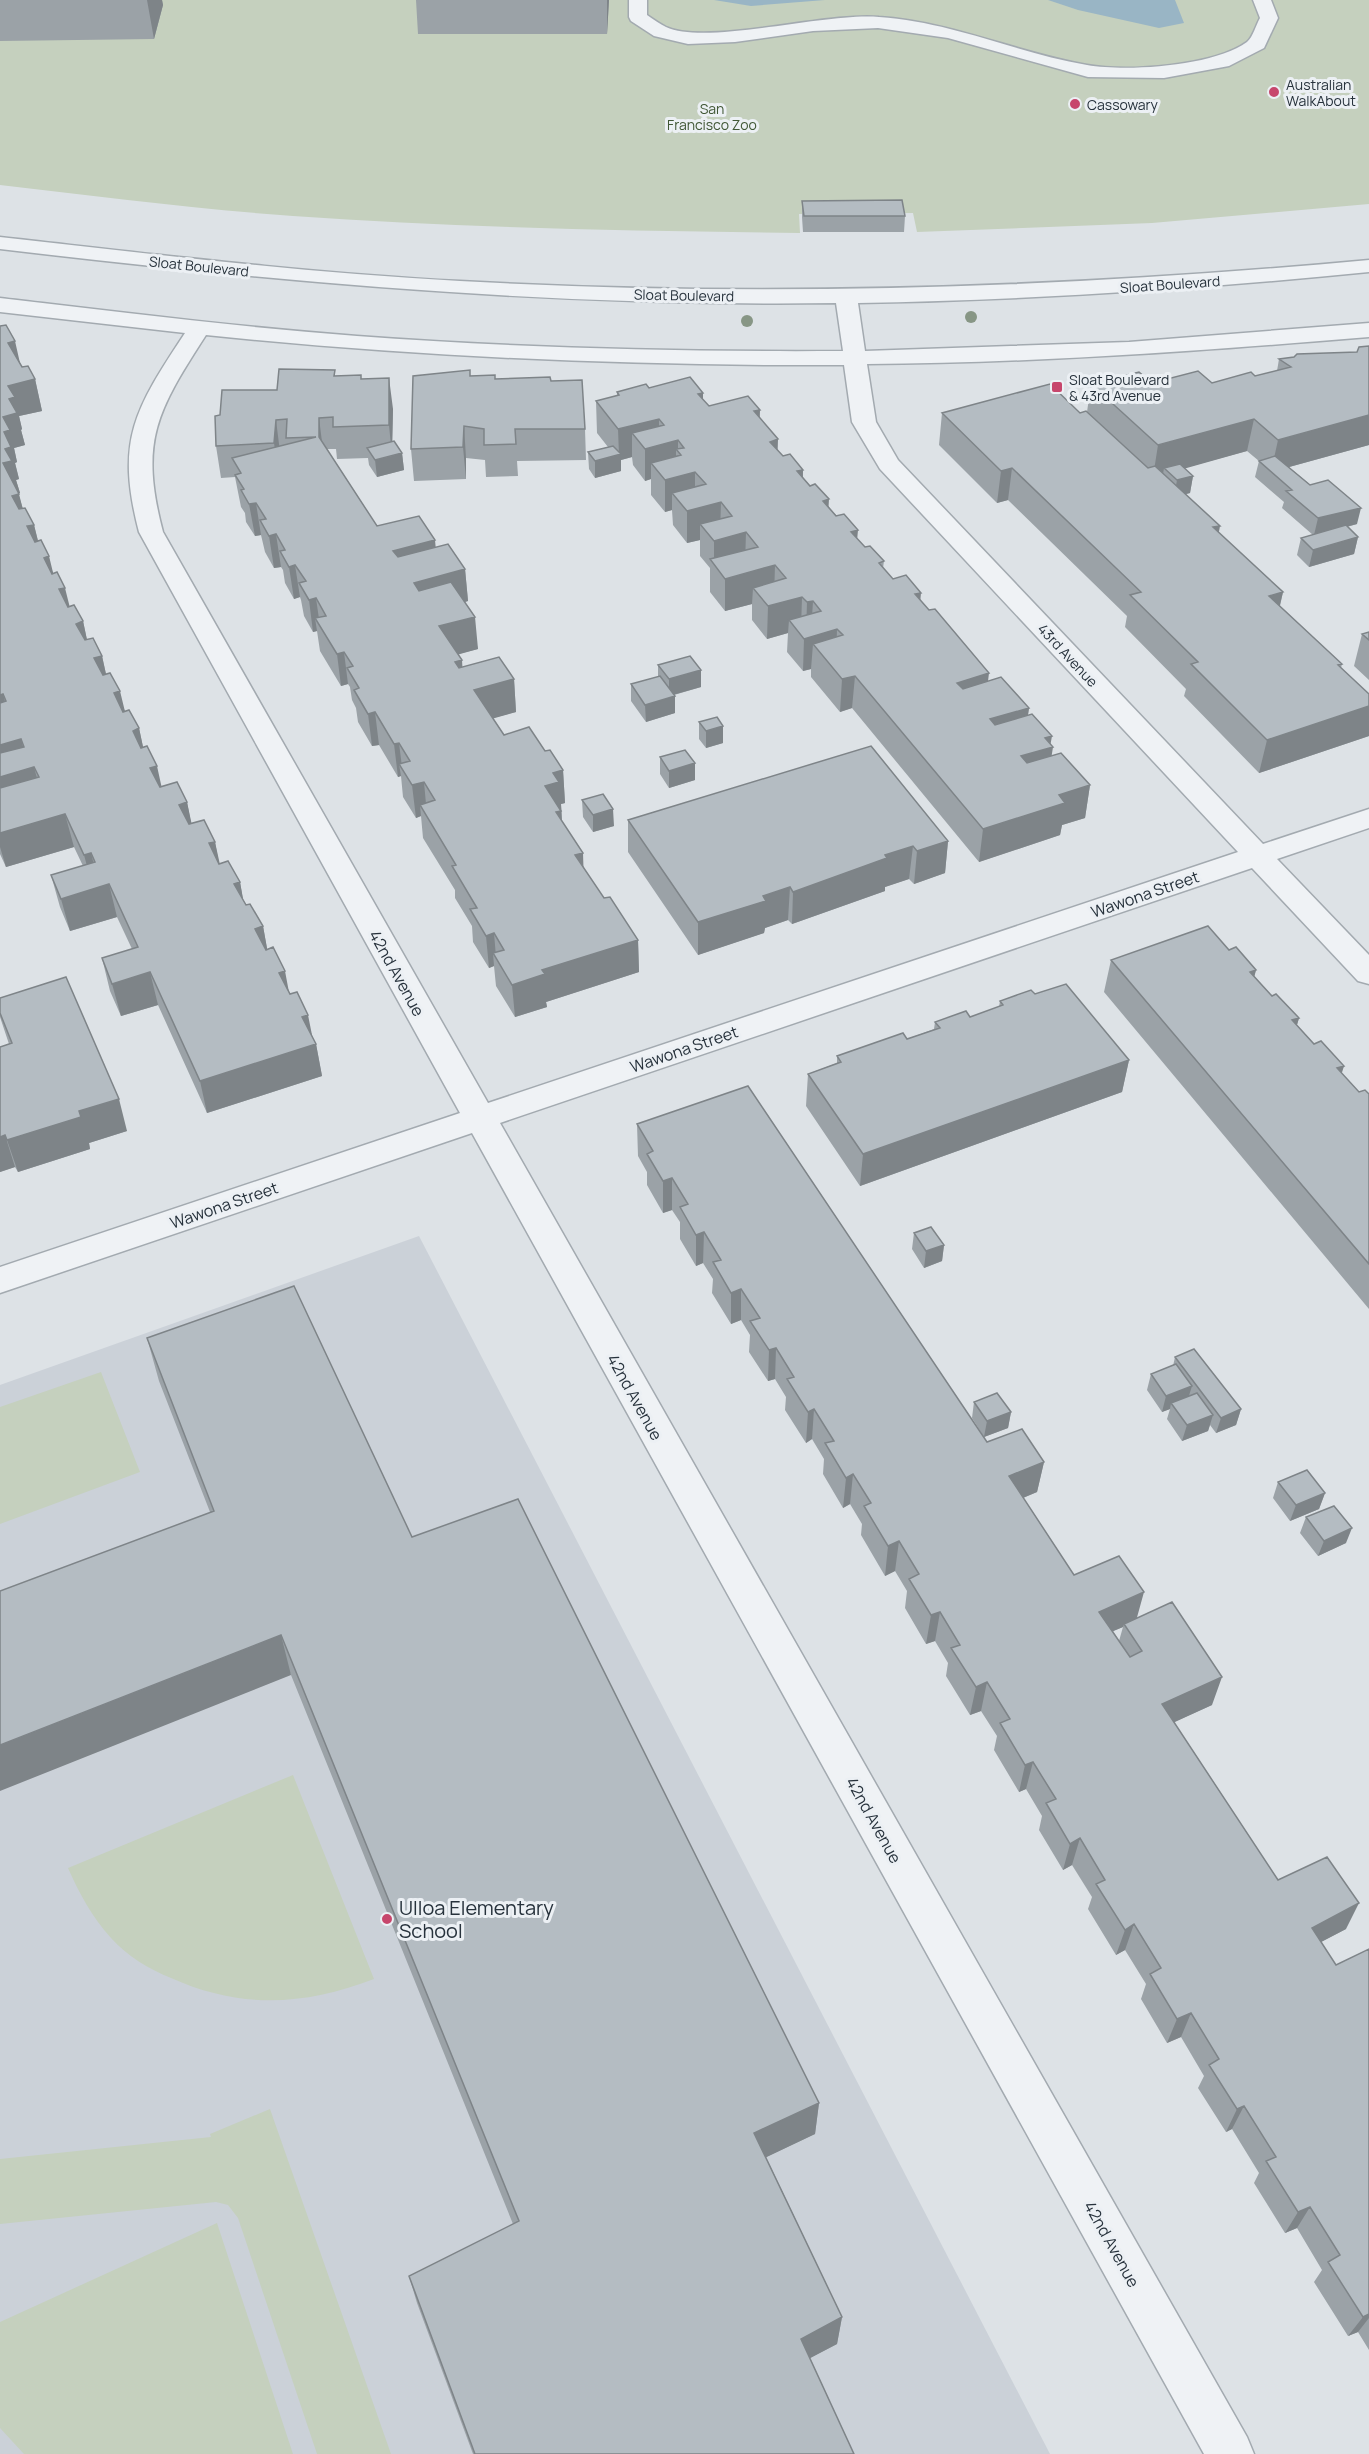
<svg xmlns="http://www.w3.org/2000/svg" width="1369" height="2454" font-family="Manrope,sans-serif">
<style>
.built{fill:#cbd1d8}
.green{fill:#c5d0be}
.water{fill:#99b5c5}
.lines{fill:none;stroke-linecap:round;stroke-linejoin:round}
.minor-casing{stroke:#a3aab0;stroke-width:3}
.minor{fill:#eff2f5;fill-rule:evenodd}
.tree{fill:#879685}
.wall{fill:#9ba2a7;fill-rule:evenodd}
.shaded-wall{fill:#7e8488}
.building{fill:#b4bcc2;stroke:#7e8488;stroke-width:1.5}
.poi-dot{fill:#c7466c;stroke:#ecf0f4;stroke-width:2}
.labels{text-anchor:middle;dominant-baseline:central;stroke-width:6;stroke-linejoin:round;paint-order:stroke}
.far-poi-label{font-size:14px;fill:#27323c;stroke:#ecf0f4;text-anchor:start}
.far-park-label{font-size:14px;fill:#405735;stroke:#ecf0f4}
.far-street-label{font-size:14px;fill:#27323c;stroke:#ecf0f4}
.street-label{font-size:16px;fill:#27323c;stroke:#ecf0f4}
.near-poi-label{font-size:20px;fill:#27323c;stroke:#ecf0f4;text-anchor:start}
</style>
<rect width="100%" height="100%" fill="#dde2e6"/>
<path class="built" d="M419 1236 1050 2454H0V1385Z"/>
<path class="green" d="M0 0H1369V204L1152 223 917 232 913 213 799 214 800 233C631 231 462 228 293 216 195 209 97 196 0 185Z
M101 1372 140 1472 0 1524V1407Z
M293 1775 374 1979C304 2006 240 2009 171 1978 149 1969 127 1956 111 1938 92 1917 79 1893 68 1868Z
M270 2109 391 2454H317L238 2218 228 2205 216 2202 0 2224V2159L211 2137 210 2134Z
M217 2223 293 2454H24L0 2428V2322Z"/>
<path class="water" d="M714 0H825L751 6Z
M1048 0H1175L1184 23 1159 28 1078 10Z"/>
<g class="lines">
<defs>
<path id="minor" d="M629 0H647V15C653 19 660 24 666 27 707 46 826 12 879 17 953 22 1017 53 1087 65 1128 72 1214 66 1247 42 1253 37 1256 25 1260 18L1253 0H1271L1278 18 1264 48 1229 66 1164 78 1088 77 948 38 878 28 813 31 735 42 688 44 654 36 631 21 629 17Z
M0 237C153 254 306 273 460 281 764 298 1066 288 1369 260V272C1199 289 1029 300 858 303L865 351 1129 342 1369 323V337C1202 351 1035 363 867 364L876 422 898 460 1263 844 1369 809V828L1277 859 1369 955V984L1358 981 1252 868 500 1123 1247 2437 1254 2454H1204L472 1133 0 1293V1267L460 1113 139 532C115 440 135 409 185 333L0 312V298C119 312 238 327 357 336 519 348 681 352 843 351L836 303C556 307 278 282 0 249ZM206 335C418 357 631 366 844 365L852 422 880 469 1238 852 488 1103 163 532C139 441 157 411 206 335Z"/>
</defs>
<use href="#minor" class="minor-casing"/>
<use href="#minor" class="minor"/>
</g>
<g class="tree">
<circle cx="971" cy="317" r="6"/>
<circle cx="747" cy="321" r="6"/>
</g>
<path class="wall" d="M0 0H162L163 5 154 39 0 41Z
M416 0H609L607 34H418Z
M802 201 905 216 904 232H803L802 217Z
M0 326 22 367 35 379 42 411 19 416 22 429 21 430 25 445 14 448 17 462 15 463 19 479 16 480 20 493H18L23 509 34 525 38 541 69 606 83 621 87 640 102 656 106 674 125 711 139 728 143 747 161 787 187 802 191 823 215 842 219 864 240 882 243 900 263 926 267 949 316 1044 322 1076 207 1113 158 1005 121 1016 110 991 102 958 132 949 117 917 70 931 60 907 51 875 83 866 74 847 6 867 0 854Z
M1369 346V445L1289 467 1357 524 1347 527 1358 537 1354 554 1309 567 1297 555 1301 538 1313 535 1282 508 1284 502 1255 477 1259 461 1247 451 1184 468 1193 476 1190 493 1186 494 1219 533 1283 592 1280 606 1342 664 1341 668 1369 694V736L1259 773 1184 696 1186 689 1125 627 1127 616 1008 500 997 503 939 445 942 413H1080L1087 412 1091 384 1212 383 1255 376 1277 371 1279 359 1357 352Z
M335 376 362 379 393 409 392 442 402 453 404 470 377 477 369 465 368 458 337 459 336 449H327L377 526 436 548 465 569 468 601 465 602 478 649 458 654 462 660V667L514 679 516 712 493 718 504 735 545 751 563 770 565 803 561 804 562 821 583 867 604 898 638 940 639 972 546 1002 547 1007 515 1017 496 986 494 966 489 968 473 942 472 926 455 898V890L423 838 421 816 416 818 403 797 401 776 398 777 379 745 372 746 358 722 356 708 352 700 350 687 348 684 341 686 320 651 317 631 313 632 304 616 301 600 300 597 294 599 285 583 283 570 281 567 274 568 265 552 261 535 255 536 246 522 245 513 241 507 235 477 221 478 216 446 220 415 277 390Z
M470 376 495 379 551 381 585 429 586 460 517 461 518 476 486 477 485 460 466 458V479L414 481 411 449Z
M649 388 703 393V400L709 406 760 419 778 451 783 456 803 470V478L829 507 865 547 884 561 883 568 893 579 921 601 988 681 1029 708 1028 715 1051 745V756L1090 785 1085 818 1062 825 1060 835 979 862 852 708 840 712 811 677V669L803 671 787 652 788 633 767 639 752 620V604L725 611 710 592V568L700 556V540L687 543 673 525 672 510 665 512 651 495V479L645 481 633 465 632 457 621 460V471L595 478 589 469 588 452 608 447 597 433 596 401 617 396V392Z
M1369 632V680L1354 666 1362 634Z
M658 665 701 687 674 695 675 696V713L646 722 631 701V684L658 677Z
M699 722 723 743 706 748 699 739Z
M660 757 695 763V780L669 788 660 774Z
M582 800 614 826 593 832 583 817Z
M628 820 948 841 945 873 914 884 909 879 885 887V891L792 924 788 920 765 928 764 933 698 955 628 852Z
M1111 960 1256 970 1254 976 1272 996 1299 1018 1297 1025 1314 1044 1344 1066 1341 1073 1359 1092 1369 1094V1309L1104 992Z
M1035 994 1129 1060 1122 1092 860 1186 806 1106 808 1074 837 1063V1056L907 1039 934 1029 935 1022 970 1017 999 1007 1000 1001Z
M0 998 127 1131 89 1143 90 1149 18 1172 15 1167 0 1172V1047L9 1044 0 1017Z
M637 1124 987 1442 1044 1462 1037 1492 1023 1498 1074 1575 1137 1618 1212 1705 1174 1722 1278 1880 1346 1929 1321 1942 1336 1965 1369 1949V2350L1358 2332 1348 2336 1314 2282 1322 2270 1297 2228 1285 2233 1254 2183 1259 2173 1232 2129 1226 2132 1198 2088 1204 2076 1181 2037 1167 2043 1141 1999 1146 1984 1125 1950 1116 1955 1088 1909 1092 1897 1072 1865 1063 1870 1039 1830 1042 1816 1026 1789 1019 1792 994 1750 997 1736 981 1711 970 1715 946 1676 948 1663 935 1641 926 1644 905 1608 907 1591 895 1571 885 1576 861 1535 862 1524 850 1504 843 1508 823 1474 824 1459 812 1439 806 1443 785 1410 786 1397 775 1379 768 1381 749 1352 750 1335 741 1320 731 1324 712 1293 713 1279 703 1263 696 1266 680 1239V1222L672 1210 663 1213 647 1185V1172L638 1156ZM1123 1627 1119 1641 1113 1631Z
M914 1233 944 1245 942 1261 924 1268 912 1249Z
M147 1338 412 1537 819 2103 815 2134 766 2157 842 2317 837 2344 810 2358 854 2454H473L417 2303 409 2276 513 2224 291 1675 210 1512 159 1381Z
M1175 1357 1241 1409 1236 1425 1216 1433 1210 1425 1208 1431 1182 1441 1167 1419 1170 1409 1162 1412 1147 1390 1151 1374 1173 1366Z
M974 1402 1011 1412 1008 1428 984 1437 972 1418Z
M1278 1482 1325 1493 1319 1509 1290 1521 1273 1498Z
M1306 1517 1346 1543 1318 1556 1300 1533Z"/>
<path class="shaded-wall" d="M147 0H162L163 5 154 39Z
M607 0H609L607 34Z
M15 341 22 372 8 343Z
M389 378 393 409 392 456 402 453 404 470 377 477 375 460 392 456 389 425Z
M35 379 42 411 19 416 22 429 21 430 25 445 14 448 17 462 15 463 19 479 16 480 20 493 11 495 3 463 5 449 3 417 9 399 8 386Z
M703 393V424L698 394Z
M760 410 759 442 754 411Z
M1369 415V445L1271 472 1278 440Z
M319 418 323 450 319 437Z
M659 419V445L678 440V451L676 449V473L651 463V479L645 481V449L632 433V457L621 460V471L595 478V461L619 455 618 429Z
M1254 419 1247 451 1169 473 1164 468 1163 474 1153 477 1158 445Z
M276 420 280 452 279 475 274 443Z
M464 426 466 458V479L463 447Z
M778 439 777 471 770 442Z
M1012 468 1008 500 997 503 1001 471Z
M803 470 802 502 797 471Z
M695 472V504L672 493V510L665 512V480Z
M1193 476 1190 493 1174 497 1177 480Z
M19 494 27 526 12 496Z
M829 499 827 532 823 501Z
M721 502 720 534 700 524V540L687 543V511Z
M256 503 261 535 255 536 249 504Z
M1361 508 1357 524 1314 535 1318 518Z
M34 525 42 557 27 526Z
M1220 526 1214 558 1213 527Z
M858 530 855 562 851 532Z
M746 532 745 565 714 564V541Z
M276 534 281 567 274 568 269 536Z
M1358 537 1354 554 1309 567 1313 550Z
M435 540 438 572 397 583 393 551Z
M49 556 57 589 44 558Z
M295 565 300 597 294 599 289 567Z
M775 565 774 598 753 588 752 604 725 611V579Z
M465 569 468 601 418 615 414 583Z
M65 588 73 620 59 589Z
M1283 592 1275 625 1269 596Z
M921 593 918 625 915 594Z
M802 597 801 629 789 620 788 633 767 639 768 606Z
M316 598 320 626 315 618 317 631 313 632 309 600Z
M813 601 811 633 806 635 807 602Z
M475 617 478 649 442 659 439 626Z
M83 621 90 654 76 624Z
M837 629 836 661 813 644 811 669 803 671 804 639Z
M344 652 348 684 341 686 337 654Z
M102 656 109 688 94 658Z
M462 660 464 693 455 662Z
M701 670V687L669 696V679Z
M989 673 985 706 954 715 957 683Z
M855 676 852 708 840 712 842 679Z
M514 679 516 712 477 723 474 690Z
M120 691 128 724 114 693Z
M3 694 12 727 0 730V695Z
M675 696V713L646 722 645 705Z
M1369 706V736L1259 773 1267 740Z
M1029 708 1024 740 986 752 990 719Z
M375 712 379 745 372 746 368 714Z
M723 726V743L706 748V731Z
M139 728 146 761 133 731Z
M1052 736 1050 747H1053L1048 779 1017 789 1021 756 1045 738Z
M21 739 29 769 34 767 43 800 0 812V745Z
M399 743 402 767 399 764 401 776 398 777 394 744Z
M695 763V780L669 788V771Z
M157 766 164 798 150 768Z
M563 770 565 803 561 804 563 843 545 786 553 773Z
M424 782 427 815 420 805 421 816 416 818 412 785Z
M1090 785 1085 818 1062 825 1060 835 979 862 983 829 1059 795Z
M187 802 194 835 179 805Z
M613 809 614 826 593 832V815Z
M65 814 74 847 6 867 0 847V833Z
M948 841 945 873 914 884 917 851Z
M215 842 222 874 209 843Z
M913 846 909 879 885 887V891L792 924 793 892 885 855Z
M91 853 99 885 93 888 84 855Z
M583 853 584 885 575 855Z
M240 882 246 915 234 884Z
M109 884 117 917 70 931 61 899Z
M790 887 788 920 765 928 764 933 698 955V922L763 896Z
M263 926 269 959 255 929Z
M494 933 496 957 493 953 494 966 489 968 486 936Z
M638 940 639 972 546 1002 547 1007 515 1017 512 985 542 970Z
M1256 970 1248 1002 1250 972Z
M285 971 291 1003 279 973Z
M150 972 158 1005 121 1016 112 984Z
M308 1015 314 1045 316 1044 322 1076 207 1113 200 1081 302 1017Z
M1299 1018 1289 1051 1292 1020Z
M1129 1060 1122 1092 860 1186 863 1154Z
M1344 1066 1334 1098 1337 1068Z
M119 1099 127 1131 89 1143 90 1149 18 1172 7 1140 79 1111Z
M5 1135 15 1167 0 1172V1137Z
M672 1178V1210L663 1213V1181Z
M704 1232 703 1263 696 1266V1235Z
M944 1245 942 1261 924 1268 926 1251Z
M741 1289V1320L731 1324V1293Z
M776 1348 775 1379 768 1381 769 1350Z
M1192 1386 1187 1402 1171 1403 1170 1409 1162 1412 1166 1396Z
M814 1409 812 1439 806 1443 808 1412Z
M1241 1409 1236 1425 1216 1433 1221 1418Z
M1011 1412 1008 1428 984 1437 987 1421Z
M1213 1415 1208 1431 1182 1441 1187 1425Z
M1044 1462 1037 1492 1003 1506 1009 1476Z
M853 1474 850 1504 843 1508 846 1478Z
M1325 1493 1319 1509 1290 1521 1296 1505Z
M1352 1528 1346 1543 1318 1556 1324 1541Z
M899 1541 895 1571 885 1576 888 1546Z
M1144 1592 1136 1621 1124 1624 1123 1627 1092 1640 1099 1612Z
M940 1612 935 1641 926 1644 931 1615Z
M281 1635 291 1675 0 1791V1745Z
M1222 1677 1212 1705 1153 1732 1162 1704Z
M987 1682 981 1711 970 1715 976 1687Z
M1033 1762 1026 1789 1019 1792 1025 1765Z
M1080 1838 1072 1865 1063 1870 1070 1844Z
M1359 1903 1346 1929 1300 1953 1312 1928Z
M1134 1924 1125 1950 1116 1955 1125 1930Z
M1191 2013 1181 2037 1167 2043 1177 2019Z
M819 2103 815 2134 752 2164 754 2133Z
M1244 2106 1232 2129 1226 2132 1237 2109Z
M1310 2207 1297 2228 1285 2233 1298 2212Z
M1369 2314V2318L1358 2332 1348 2336 1363 2317Z
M842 2317 837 2344 797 2365 801 2339Z"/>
<path class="building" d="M902 200 905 216H804L802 201Z
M6 325 15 341 8 343 22 367 28 366 35 379 8 386 15 397 9 399 17 413 3 417 10 430 4 432 11 447 5 449 12 461 3 463 19 494 12 496 19 509 25 508 34 525 27 526 35 542 41 540 49 556 44 558 52 574 57 572 65 588 59 589 68 607 74 605 83 621 76 624 85 640 93 638 102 656 94 658 103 675 110 673 120 691 114 693 123 712 129 710 139 728 133 731 141 748 147 746 157 766 150 768 160 787 177 782 187 802 179 805 189 824 204 820 215 842 209 843 219 864 228 861 240 882 234 884 246 905 250 904 263 926 255 929 266 950 273 947 285 971 279 973 290 994 297 992 308 1015 302 1017 316 1044 200 1081 150 972 112 984 102 958 138 947 109 884 61 899 51 875 95 862 91 853 84 855 65 814 0 833V788L39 777 34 767 0 777V753L24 747 21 739 0 745V703L6 701 3 694 0 695V326Z
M1369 346V415L1278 440 1254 419 1158 445 1091 384 1139 372 1152 383 1198 371 1212 383 1251 372 1255 376 1291 367 1279 359 1294 357 1297 354 1357 352 1359 347Z
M279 369 335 370 334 376 361 375V379L389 378V425L333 427V417L319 418V437L377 526 419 516 435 540 393 551 398 557 448 544 465 569 414 583 419 591 451 582 475 617 439 626 462 660 455 662 459 668 499 657 514 679 474 690 504 735 529 727 545 751 550 750 563 770 553 773 559 782 545 786 561 811 556 812 583 853 575 855 604 898 610 897 638 940 542 970 545 974 512 985 493 953 504 950 494 933 486 936 470 909 477 908 452 866 456 865 420 805 435 800 424 782 412 785 399 764 410 761 399 743 394 744 375 712 368 714 354 690 359 688 347 668 353 666 344 652 337 654 315 618 326 616 316 598 309 600 299 583 306 581 295 565 289 567 280 551 285 550 276 534 269 536 260 520 266 519 256 503 249 504 241 490 244 489 235 475 241 473 232 458 316 437 286 438 287 419 276 420 274 443 216 446 215 416 220 415 222 390H277Z
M470 370V376L495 375V379L550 377 551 381 582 380 585 429H515L516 444 484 445V429L464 426 463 447 411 449 413 376Z
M690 377 703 393 698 394 709 406 748 396 760 410 754 411 778 439 770 442 783 456 790 454 803 470 797 471 810 486 815 484 829 499 823 501 836 516 844 514 858 530 851 532 865 547 870 546 884 561 879 563 893 579 906 575 921 593 915 594 929 610 935 609 989 673 957 683 963 689 1001 677 1029 708 990 719 995 725 1032 714 1052 736 1045 738 1053 747 1021 756 1027 763 1061 753 1090 785 1059 795 1065 803 983 829 855 676 842 679 813 644 843 635 837 629 804 639 789 620 821 611 813 601 807 602 802 597 768 606 753 588 786 578 775 565 725 579 710 559 758 547 746 532 714 541 700 524 732 516 721 502 687 511 672 493 706 484 695 472 665 480 651 463 681 455 676 449 684 448 678 440 645 449 632 433 664 425 659 419 618 429 596 401 619 395 617 392 646 384 649 388Z
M1050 384 1080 413 1086 411 1148 468 1155 466 1220 526 1213 527 1283 592 1269 596 1342 664 1338 665 1369 694V706L1267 740 1191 664 1198 662 1130 595 1141 592 1012 468 1001 471 942 413Z
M394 441 402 453 375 460 367 448Z
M613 446 621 454 595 461 588 452Z
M1275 456 1310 485 1328 480 1361 508 1318 518 1286 491 1292 490 1259 461Z
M1180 464 1193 476 1177 480 1164 468Z
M1346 525 1358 537 1313 550 1301 538Z
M1369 632V640L1362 634Z
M690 656 701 670 669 679 658 665Z
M660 676 675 696 645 705 631 684Z
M717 717 723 726 706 731 699 722Z
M871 746 948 841 917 851 913 846 885 855 887 858 793 892 790 887 763 896 766 901 698 922 628 820Z
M685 750 695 763 669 771 660 757Z
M603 794 613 809 593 815 582 800Z
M1208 926 1229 950 1236 947 1256 970 1250 972 1272 996 1276 994 1299 1018 1292 1020 1314 1044 1321 1041 1344 1066 1337 1068 1359 1092 1365 1090 1369 1094V1264L1111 960Z
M66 977 119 1099 79 1111 81 1117 7 1140 5 1135 0 1137V1047L12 1043 0 1013V998Z
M1066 984 1129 1060 863 1154 808 1074 841 1062 837 1056 903 1033 907 1039 940 1028 935 1022 966 1011 970 1017 1003 1005 1000 1001 1031 990 1035 994Z
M748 1086 987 1442 1022 1429 1044 1462 1009 1476 1074 1575 1119 1556 1144 1592 1099 1612 1130 1657 1142 1651 1124 1624 1172 1602 1222 1677 1162 1704 1278 1880 1327 1857 1359 1903 1312 1928 1336 1965 1369 1949V2314L1363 2317 1328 2262 1340 2255 1310 2207 1298 2212 1266 2161 1276 2157 1244 2106 1237 2109 1209 2065 1219 2059 1191 2013 1177 2019 1150 1974 1161 1968 1134 1924 1125 1930 1096 1884 1105 1880 1080 1838 1070 1844 1046 1803 1056 1799 1033 1762 1025 1765 1000 1723 1010 1719 987 1682 976 1687 951 1648 960 1645 940 1612 931 1615 909 1579 919 1574 899 1541 888 1546 864 1506 871 1503 853 1474 846 1478 825 1443 834 1441 814 1409 808 1412 787 1379 794 1377 776 1348 769 1350 750 1321 760 1318 741 1289 731 1293 713 1262 721 1260 704 1232 696 1235 680 1207 688 1204 672 1178 663 1181 647 1154 653 1151 637 1124Z
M931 1227 944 1245 926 1251 914 1233Z
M294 1286 412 1537 518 1499 819 2103 754 2133 842 2317 801 2339 854 2454H475L409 2276 519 2221 281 1635 0 1745V1591L214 1511 147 1338Z
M1194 1349 1241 1409 1221 1418 1175 1357Z
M1176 1364 1192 1386 1166 1396 1151 1374Z
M997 1393 1011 1412 987 1421 974 1402Z
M1197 1393 1213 1415 1187 1425 1171 1403Z
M1307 1470 1325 1493 1296 1505 1278 1482Z
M1334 1506 1352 1528 1324 1541 1306 1517Z"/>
<g class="poi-dot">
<circle cx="1274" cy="92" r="6"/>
<circle cx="1075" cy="104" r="6"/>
<rect x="1051" y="381" width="12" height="12" rx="3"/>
<circle cx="387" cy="1919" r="6"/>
</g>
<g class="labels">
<g class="far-poi-label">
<text x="1286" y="84">Australian<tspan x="1286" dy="16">WalkAbout</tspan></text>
<text x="1087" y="104">Cassowary</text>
<text x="1069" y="379">Sloat Boulevard<tspan x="1069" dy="16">&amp; 43rd Avenue</tspan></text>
</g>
<g class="far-park-label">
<text x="712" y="108">San<tspan x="712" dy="16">Francisco Zoo</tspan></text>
</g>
<g class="far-street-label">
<text transform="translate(199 266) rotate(6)">Sloat Boulevard</text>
<text transform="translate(1170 284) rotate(-4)">Sloat Boulevard</text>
<text transform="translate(684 295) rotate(1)">Sloat Boulevard</text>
<text transform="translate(1068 655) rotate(47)">43rd Avenue</text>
</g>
<g class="street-label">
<text transform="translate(1145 894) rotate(-19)">Wawona Street</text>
<text transform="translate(397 973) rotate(61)">42nd Avenue</text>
<text transform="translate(684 1049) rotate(-19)">Wawona Street</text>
<text transform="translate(224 1205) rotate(-19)">Wawona Street</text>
<text transform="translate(635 1397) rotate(61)">42nd Avenue</text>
<text transform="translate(874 1820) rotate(61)">42nd Avenue</text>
<text transform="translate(1112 2244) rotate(61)">42nd Avenue</text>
</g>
<g class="near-poi-label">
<text x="399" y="1907">Ulloa Elementary<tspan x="399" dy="23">School</tspan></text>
</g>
</g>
</svg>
